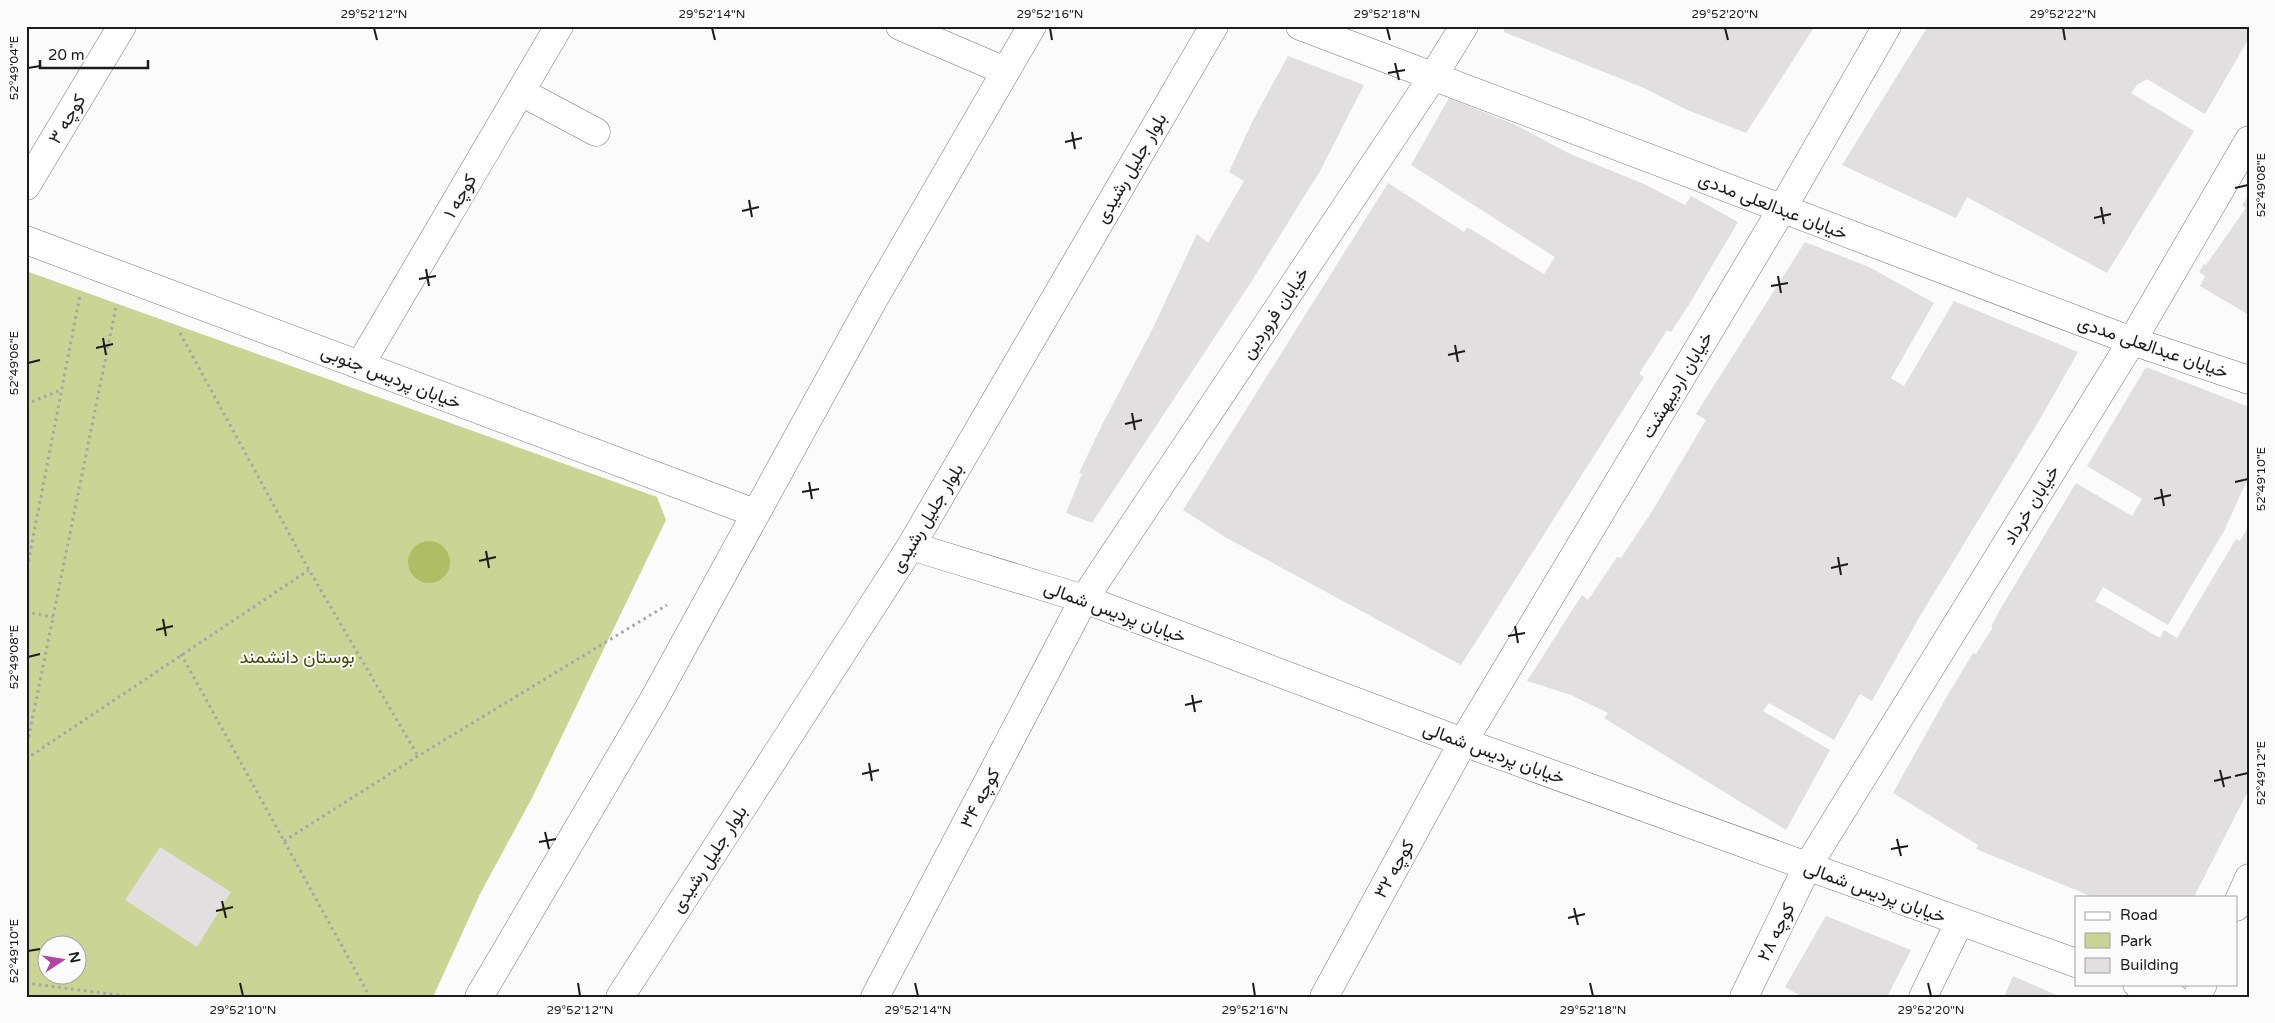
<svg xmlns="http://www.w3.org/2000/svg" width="2275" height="1023" font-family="'Varela Round',Vazirmatn,sans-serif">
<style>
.green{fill:#c9d495;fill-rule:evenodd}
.forest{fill:#afbd65}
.building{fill:#e1dfdf}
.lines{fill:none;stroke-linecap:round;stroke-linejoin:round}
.minor-casing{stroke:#78787a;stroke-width:29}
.path{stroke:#a6a6a7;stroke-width:3;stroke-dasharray:2.5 4;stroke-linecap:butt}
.minor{stroke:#fff;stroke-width:28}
.ticks{fill:none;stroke:#1c1c1c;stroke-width:2}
.labels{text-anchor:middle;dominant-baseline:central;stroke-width:4;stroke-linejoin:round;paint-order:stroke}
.street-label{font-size:18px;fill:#1c1c1c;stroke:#fbfbfc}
.park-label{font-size:18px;fill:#424904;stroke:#fbfbfc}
.neatline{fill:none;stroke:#1c1c1c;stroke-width:2}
.ticks-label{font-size:12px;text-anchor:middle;fill:#1c1c1c}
</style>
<rect width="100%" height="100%" fill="#fbfbfc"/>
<path class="green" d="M26 271 657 497 666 520 532 798 480 894 433 997H26ZM48 946H78V976H48Z"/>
<path class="forest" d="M408 562a21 21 0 1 1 42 0a21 21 0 1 1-42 0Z"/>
<path class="building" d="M1504 26H1815L1746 133 1685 109 1644 88 1504 32Z
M1928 26H2249V38L2205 114 2147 79 2137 85 2131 93 2194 131 2107 273 1967 197 1956 218 1842 165Z
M1288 56 1364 85 1320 171 1253 279 1092 523 1066 513 1082 474 1079 473 1103 423 1152 330 1197 234 1208 243 1244 181 1229 172 1253 120Z
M1449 98 1518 126 1568 153 1644 184 1685 205 1691 196 1738 222 1690 303 1671 332 1667 330 1639 374 1644 377 1461 665 1225 537 1183 510 1388 183 1464 232 1467 227 1544 274 1555 257 1411 165Z
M2249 195V315L2200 286 2205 276 2199 272 2204 264 2206 265 2246 208 2242 205Z
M1805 242 1869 267 1934 303 1891 378 1904 386 1954 301 2078 352 2043 414 1920 616 1872 701 1860 694 1834 740 1769 703 1763 711 1830 750 1786 830 1604 718 1608 713 1571 695 1527 681 1582 595 1588 600 1617 557 1621 558 1651 513 1706 420 1696 414Z
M2146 367 2249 407V476L2224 531 2168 625 2103 587 2095 601 2160 638 2164 630 2177 638 2236 539 2240 541 2249 526V789L2194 897H2093L1976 849 1978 845 1893 793 1946 698 1973 653 1976 654 1993 627H1991L2001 608 2076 483 2132 516 2142 499 2087 466Z
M160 847 231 892 197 947 125 900Z
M1826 916 1911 950 1887 997H1803L1785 987Z
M2013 976 2061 997H2004Z"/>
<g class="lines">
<defs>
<path id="minor" d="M900 26 1005 71
M1300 26 2132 341 2249 380
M521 92 596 132
M26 186 122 26
M26 240 755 513
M360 365 559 26
M911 546 1084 599 1463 742 2076 963
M2236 907 2249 878
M2137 984 2173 997
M479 997 653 701 872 302 1032 26
M620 997 911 546 1214 26
M875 997 1084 599 1432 78 1464 26
M1324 997 1463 742 1782 209 1887 26
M1744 997 1807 867 2132 341 2249 140
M1923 997 1959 923
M2197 997 2203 984"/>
</defs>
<use href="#minor" class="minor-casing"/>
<path class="path" d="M180 333 309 570 418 756
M26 404 61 390
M26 574 80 295
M26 612 53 617
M181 654 370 997
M26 750 116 307
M26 759 309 570
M284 841 418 756 667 605
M26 983 133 997"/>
<use href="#minor" class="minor"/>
</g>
<path class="ticks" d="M374 28 377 40M712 28 715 40M1050 28 1052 40M1387 28 1390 40M1725 28 1728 40M2063 28 2065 40M1395 63 1399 80M28 68 40 66M1388 73 1405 70M1072 132 1075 149M1065 142 1082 138M2235 188 2248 185M749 200 752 217M2101 207 2104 224M742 211 759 207M2094 218 2111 214M426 269 429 286M1778 276 1781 293M419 279 436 276M1771 286 1788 283M103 338 106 355M1455 345 1458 362M96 348 113 344M1448 355 1465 351M28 363 40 360M1132 413 1135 430M1125 424 1142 420M809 482 812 499M2235 482 2248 479M2161 489 2164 506M802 492 819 489M2154 499 2171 495M486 551 489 568M1838 557 1841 575M479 561 496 557M1831 568 1848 564M163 619 166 636M1515 626 1518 643M156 630 173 626M1508 636 1525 633M28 657 40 654M1192 695 1195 712M1185 705 1202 701M869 763 872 781M2220 770 2224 787M862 774 879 770M2235 776 2248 773M2214 781 2231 777M545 832 549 849M1897 839 1901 856M539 842 556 839M1891 849 1908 846M222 901 226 918M1574 908 1578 925M216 911 233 907M1568 918 1585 914M28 951 40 949M240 983 243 996M578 983 580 996M915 983 918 996M1253 983 1255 996M1590 983 1593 996M1928 983 1931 996"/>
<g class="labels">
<g class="street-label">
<text transform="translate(67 119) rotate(-59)">کوچه ۳</text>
<text transform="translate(1131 168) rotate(-60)">بلوار جلیل رشیدی</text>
<text transform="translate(460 196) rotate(-60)">کوچه ۱</text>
<text transform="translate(1773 206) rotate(21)">خیابان عبدالعلی مددی</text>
<text transform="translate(1275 313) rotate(-56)">خیابان فروردین</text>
<text transform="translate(2153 347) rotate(19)">خیابان عبدالعلی مددی</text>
<text transform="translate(391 377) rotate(21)">خیابان پردیس جنوبی</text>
<text transform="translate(1677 385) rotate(-59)">خیابان اردیبهشت</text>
<text transform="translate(2031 505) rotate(-58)">خیابان خرداد</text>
<text transform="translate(927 518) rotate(-59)">بلوار جلیل رشیدی</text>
<text transform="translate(1115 612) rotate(20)">خیابان پردیس شمالی</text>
<text transform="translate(1494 753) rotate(20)">خیابان پردیس شمالی</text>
<text transform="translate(980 798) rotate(-62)">کوچه ۳۴</text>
<text transform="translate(709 859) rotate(-57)">بلوار جلیل رشیدی</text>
<text transform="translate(1394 869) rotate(-61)">کوچه ۳۲</text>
<text transform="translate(1875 892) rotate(20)">خیابان پردیس شمالی</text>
<text transform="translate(1776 932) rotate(-64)">کوچه ۲۸</text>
</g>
<g class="park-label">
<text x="297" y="657">بوستان دانشمند</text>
</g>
</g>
<rect width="2275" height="1023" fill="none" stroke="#fbfbfc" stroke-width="55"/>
<rect x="2075" y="896" width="162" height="90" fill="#fbfbfc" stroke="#a2a2a2"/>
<rect x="2085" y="912" width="25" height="8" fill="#ffffff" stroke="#a2a2a2"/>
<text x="2120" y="920" font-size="15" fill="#1c1c1c">Road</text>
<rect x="2085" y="933" width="25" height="15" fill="#c9d495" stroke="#a2a2a2"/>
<text x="2120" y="946" font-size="15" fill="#1c1c1c">Park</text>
<rect x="2085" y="958" width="25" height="15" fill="#e1dfdf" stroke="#a2a2a2"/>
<text x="2120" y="970" font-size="15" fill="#1c1c1c">Building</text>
<g transform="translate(62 960) rotate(78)"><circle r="24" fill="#fbfbfc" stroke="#a2a2a2"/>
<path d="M0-4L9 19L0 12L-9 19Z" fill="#b245a4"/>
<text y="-8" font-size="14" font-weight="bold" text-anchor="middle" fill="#1c1c1c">N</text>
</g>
<path d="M40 60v8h108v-8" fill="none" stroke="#1c1c1c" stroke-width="2.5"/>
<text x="48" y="60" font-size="15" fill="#1c1c1c" stroke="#fbfbfc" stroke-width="4" paint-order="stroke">20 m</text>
<rect x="28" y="28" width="2220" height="968" class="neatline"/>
<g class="ticks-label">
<text x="374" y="18">29°52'12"N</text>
<text x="712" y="18">29°52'14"N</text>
<text x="1050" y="18">29°52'16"N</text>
<text x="1387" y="18">29°52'18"N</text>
<text x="1725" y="18">29°52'20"N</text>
<text x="2063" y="18">29°52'22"N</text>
<text transform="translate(14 68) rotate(-90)" y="4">52°49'04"E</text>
<text transform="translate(2261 185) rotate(-90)" y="4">52°49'08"E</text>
<text transform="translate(14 363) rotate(-90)" y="4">52°49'06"E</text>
<text transform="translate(2261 479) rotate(-90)" y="4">52°49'10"E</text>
<text transform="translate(14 657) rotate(-90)" y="4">52°49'08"E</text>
<text transform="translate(2261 773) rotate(-90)" y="4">52°49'12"E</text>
<text transform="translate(14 951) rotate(-90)" y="4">52°49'10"E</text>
<text x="243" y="1014">29°52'10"N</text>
<text x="580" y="1014">29°52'12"N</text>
<text x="918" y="1014">29°52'14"N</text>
<text x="1255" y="1014">29°52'16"N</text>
<text x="1593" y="1014">29°52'18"N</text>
<text x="1931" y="1014">29°52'20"N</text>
</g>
</svg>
